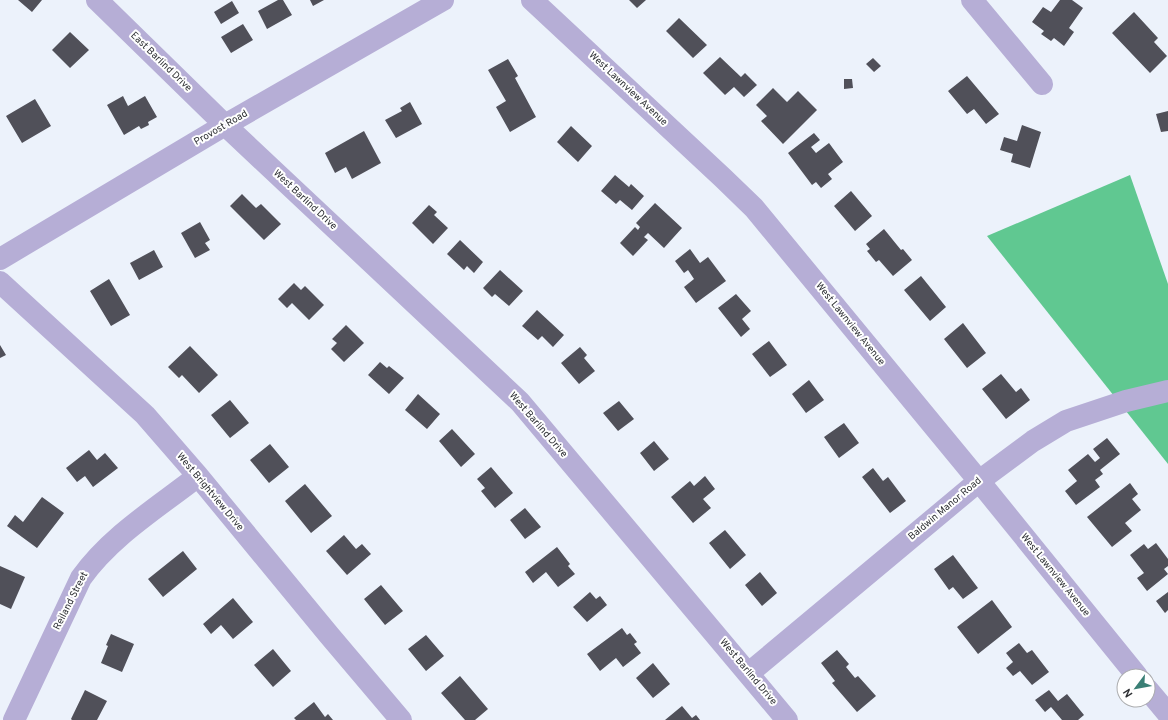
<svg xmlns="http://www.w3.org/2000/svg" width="1168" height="720" font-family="Overpass,sans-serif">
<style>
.forest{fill:#60c891}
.building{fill:#505059}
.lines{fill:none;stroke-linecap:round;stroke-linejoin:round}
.minor{stroke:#b6aed6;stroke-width:22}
.labels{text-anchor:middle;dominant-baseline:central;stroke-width:4;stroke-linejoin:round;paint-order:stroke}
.street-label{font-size:10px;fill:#2e3034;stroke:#fff}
</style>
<rect width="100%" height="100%" fill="#ecf2fb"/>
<path class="forest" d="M1130 175 1168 284V464L987 236Z"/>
<path class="building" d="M18 0H42L32 12Z
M278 0H283L292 15 267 29 258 11Z
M310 0H324L313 6Z
M629 0H646L637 8Z
M1060 0H1072L1083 8 1069 28 1074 32 1064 46 1054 38 1051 41 1041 34 1044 31 1032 22 1043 7 1051 12Z
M232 1 239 13 221 24 214 12Z
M1134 12 1158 38 1154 42 1167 56 1150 73 1112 33Z
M679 18 707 45 693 58 666 31Z
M243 24 253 40 231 53 221 37Z
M70 32 89 50 70 68 52 50Z
M720 57 741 77 745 73 757 85 744 97 734 87 725 95 703 73Z
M873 58 881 66 874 72 866 64Z
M508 59 518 76 515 78 536 117 510 132 496 107 506 101 488 70Z
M967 76 999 114 986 124 974 109 967 114 948 91Z
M844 79H852L853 88 844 89Z
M773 88 787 102 798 91 817 110 783 144 761 121 767 116 756 105Z
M123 96 128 106 145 96 157 117 148 122 149 125 141 129 139 126 124 135 107 105Z
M35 99 51 126 22 143 6 116Z
M410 102 422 124 396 138 385 120 402 111 400 108Z
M1168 111V131L1161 132 1156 114Z
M1022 125 1041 132 1030 168 1011 162 1013 154 1000 150 1004 137 1017 141Z
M571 126 592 146 578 162 557 142Z
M364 131 381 163 352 179 346 167 335 173 325 153Z
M814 133 820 140 811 147 816 153 829 143 843 162 828 174 832 179 821 188 816 182 812 185 788 153Z
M615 175 629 187 631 184 644 196 632 210 620 200 616 204 601 191Z
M851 191 872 216 855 231 834 206Z
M242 194 256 208 261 204 281 224 264 240 230 206Z
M655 203 682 228 664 248 648 233 644 237 648 240 633 256 620 243 635 227 638 230 640 227 636 223Z
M429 205 437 212 434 215 448 228 433 244 412 223Z
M200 222 210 240 205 243 210 250 195 258 181 233Z
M884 229 901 250 903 249 912 260 893 276 879 260 876 262 867 251 870 249 866 244Z
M460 240 483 262 474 273 467 266 464 270 447 254Z
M690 249 700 263 708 257 726 281 696 303 684 287 694 279 688 270 684 273 675 261Z
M154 250 163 267 139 280 130 263Z
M500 270 523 291 509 306 495 294 492 297 483 288Z
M921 276 946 307 930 321 904 290Z
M109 279 130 315 111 326 90 291Z
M294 283 301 290 305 286 324 305 309 320 292 303 287 308 278 299Z
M736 294 751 311 742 319 750 329 741 337 718 308Z
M537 310 564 335 553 347 542 336 538 340 522 326Z
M963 323 986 353 967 368 944 339Z
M346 325 364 343 344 362 331 349 337 343 332 339Z
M769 341 787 365 770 377 752 354Z
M0 345 6 355 0 358Z
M190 346 218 375 199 393 182 375 179 378 168 367Z
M580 347 587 355 584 358 595 371 579 384 561 363Z
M380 362 387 368 389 366 404 378 389 394 368 375Z
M1001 374 1016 392 1021 388 1030 400 1006 419 982 389Z
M809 380 824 400 806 413 792 394Z
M418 394 440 414 427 429 405 410Z
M230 400 249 423 230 438 211 415Z
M619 401 634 419 618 431 603 413Z
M844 423 859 443 839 458 824 437Z
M452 429 475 454 461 467 439 441Z
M1107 438 1120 454 1100 470 1103 474 1095 480 1100 487 1076 505 1065 491 1077 481 1068 470 1088 454 1095 462 1100 458 1093 449Z
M654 441 669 459 654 471 640 453Z
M270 444 289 467 269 483 250 460Z
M89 450 97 460 105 453 118 468 93 487 85 476 77 482 66 468Z
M491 467 513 493 495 508 481 491 485 488 477 479Z
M873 468 883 481 888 477 906 501 890 513 862 477Z
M705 476 715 489 703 499 711 508 693 523 671 497 690 481 694 486Z
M1130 483 1138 494 1132 499 1141 510 1125 523 1132 531 1112 547 1087 517Z
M305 484 332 516 311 533 285 501Z
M42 497 64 513 37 548 7 526 15 515 23 522Z
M525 508 541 527 525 539 510 520Z
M725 530 746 555 730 569 709 543Z
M344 535 356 549 362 544 371 554 347 575 326 551Z
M1156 543 1168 559V566L1164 569 1168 574 1147 591 1137 578 1144 573 1130 555 1144 544 1148 549Z
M557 547 570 564 568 566 575 574 558 587 546 572 533 583 525 572Z
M183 551 197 569 163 597 148 579Z
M953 555 978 588 963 599 953 587 949 590 934 569Z
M0 566 25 577 11 609 0 604Z
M760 572 777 593 762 606 745 585Z
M381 585 403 611 385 625 364 599Z
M590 592 596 599 600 596 607 605 587 622 573 607Z
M1168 592V610L1165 613 1156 601Z
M233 598 253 622 233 639 221 625 211 634 203 624Z
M992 600 1012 627 978 654 957 627Z
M622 628 627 635 630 633 637 642 634 644 641 653 623 667 616 658 600 671 587 654Z
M111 634 134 644 122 672 101 663 108 646 106 645Z
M426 635 444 656 426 671 408 649Z
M1019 643 1027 653 1032 650 1049 672 1032 685 1020 671 1013 676 1006 668 1013 662 1006 653Z
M273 649 291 671 273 687 254 665Z
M837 650 849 664 846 667 855 678 858 676 876 696 857 712 832 683 835 681 821 663Z
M653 663 670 684 653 698 636 678Z
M460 676 488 709 475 720H465L441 693Z
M85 690 107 701 97 720H72L71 719Z
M1049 690 1058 701 1067 694 1084 715 1078 720H1062L1051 707 1045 712 1035 700Z
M314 702 325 717 328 714 333 720H296L294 718Z
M682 706 692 718 696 715 700 720H665Z"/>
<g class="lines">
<path class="minor" d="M97 0 225 125 520 402 787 720
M532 0 723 178 754 208 979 481 1137 676
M972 0 1042 84
M0 259 225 125 443 0
M0 282 145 415 198 476 329 635 401 720
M749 673 979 481 1033 441 1066 421 1126 401 1168 391
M1148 690 1168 714
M14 720 81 578C111 536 157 508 198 476"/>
</g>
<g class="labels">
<g class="street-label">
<text transform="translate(161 62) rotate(44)">East Barlind Drive</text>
<text transform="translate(628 89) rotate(43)">West Lawnview Avenue</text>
<text transform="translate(221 128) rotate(-30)">Provost Road</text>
<text transform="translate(305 200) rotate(43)">West Barlind Drive</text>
<text transform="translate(850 324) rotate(51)">West Lawnview Avenue</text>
<text transform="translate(538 425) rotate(49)">West Barlind Drive</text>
<text transform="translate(210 492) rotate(50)">West Brightview Drive</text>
<text transform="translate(945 509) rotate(-40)">Baldwin Manor Road</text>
<text transform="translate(1055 575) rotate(51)">West Lawnview Avenue</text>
<text transform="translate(71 601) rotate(-63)">Reiland Street</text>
<text transform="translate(748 672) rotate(50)">West Barlind Drive</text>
</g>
</g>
<g transform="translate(1136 688) rotate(238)"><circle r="19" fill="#ffffff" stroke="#abacae"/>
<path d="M0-3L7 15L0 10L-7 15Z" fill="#3a7f75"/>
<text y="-6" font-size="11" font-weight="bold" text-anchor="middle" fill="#2e3034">N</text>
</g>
</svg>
